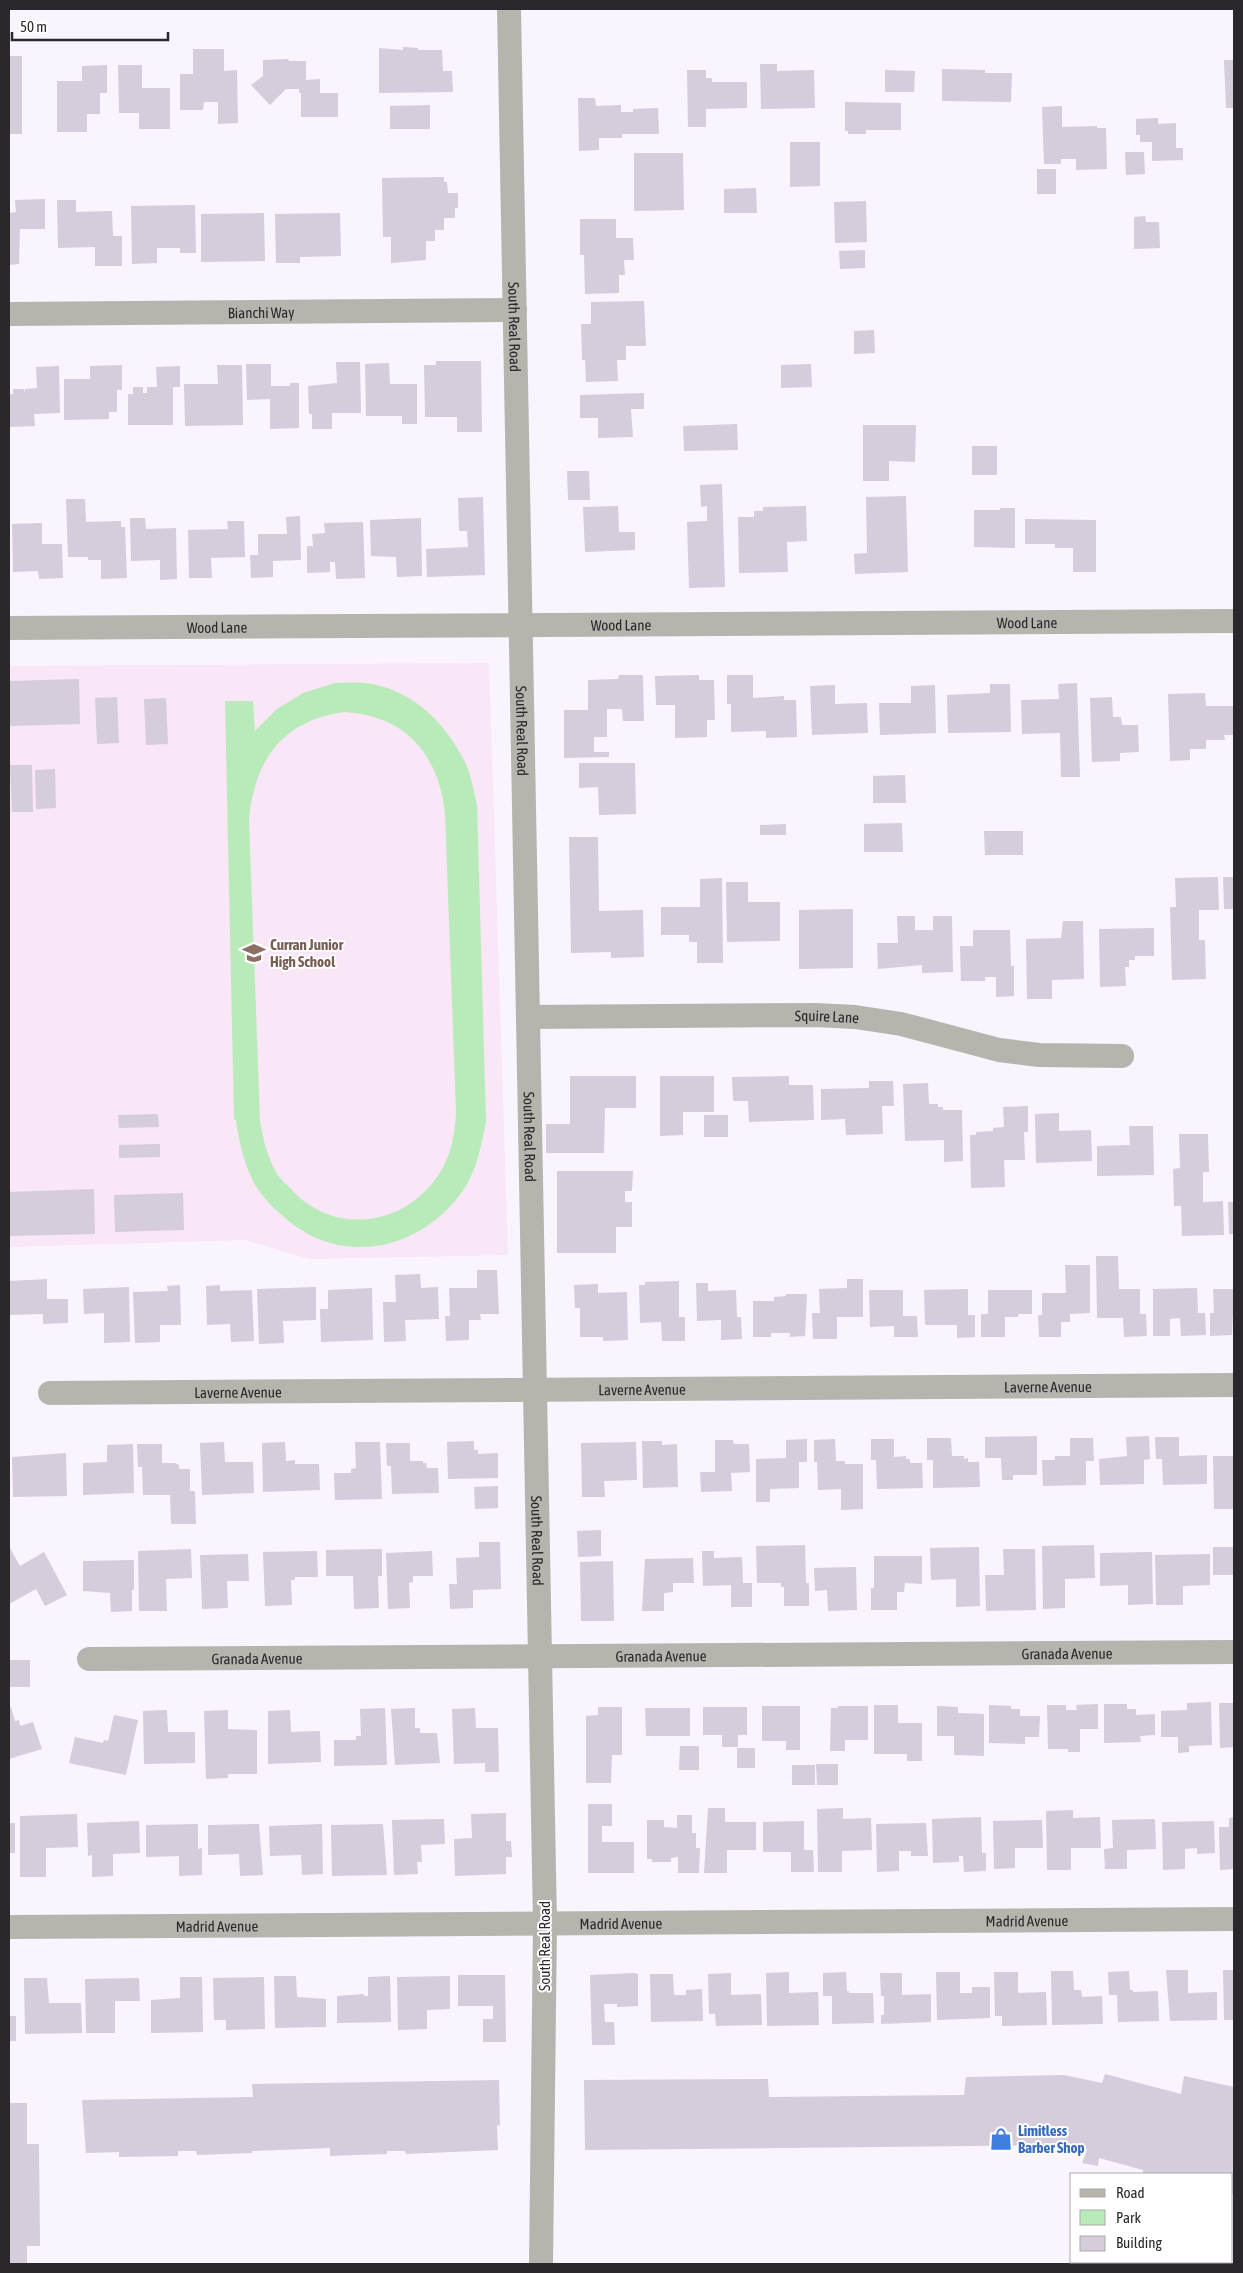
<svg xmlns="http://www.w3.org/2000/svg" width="1243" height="2273" font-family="'Asap Condensed',sans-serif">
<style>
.education{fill:#f9e6f6}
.green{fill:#b8ebb9;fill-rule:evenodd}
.building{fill:#d5ccdc}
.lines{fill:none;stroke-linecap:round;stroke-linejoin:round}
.minor{stroke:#b7b4ad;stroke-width:24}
.labels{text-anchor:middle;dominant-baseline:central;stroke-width:4;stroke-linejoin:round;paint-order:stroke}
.street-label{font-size:15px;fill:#2b282d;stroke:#fff}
.education-label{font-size:15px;font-weight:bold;fill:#785e54;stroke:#fff;text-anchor:start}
.shop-label{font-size:15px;font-weight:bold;fill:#366cbe;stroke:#fff;text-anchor:start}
</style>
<rect width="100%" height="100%" fill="#f9f4fe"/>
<path class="education" d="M489 663 508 1255 309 1259 245 1240 9 1247V666Z"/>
<path class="green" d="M335 683C345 683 355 682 365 683 410 688 444 721 464 760 471 773 473 790 477 804L486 1122C481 1147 476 1175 459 1196 415 1253 337 1266 283 1216 272 1207 263 1197 255 1185 244 1164 239 1143 236 1120L234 1119 225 701H253L255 731 277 709 303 693ZM345 712C406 716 438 754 445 813L456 1112C455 1132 452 1153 441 1171 408 1226 334 1238 290 1188 286 1184 280 1179 277 1174 267 1157 263 1139 260 1120L249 820C254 760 283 720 345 712Z"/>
<path class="building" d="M403 47 418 48V50H442L443 71H452L453 92 379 93V48L403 50Z
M193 49H224V71L237 70 238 123 218 124V102H204L203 110H180V74H193Z
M9 56H22V134H9Z
M288 59 289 61H306V80L320 79V93H338V117H301V93H299V89H286L270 105 251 85 263 76V60Z
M1224 60H1234V108H1226Z
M760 64H777V71L814 70 815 108 761 109Z
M107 65V93H100V114H87V132H57V81H82V66Z
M118 65H142V88H170V129H139V113H119Z
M942 69 985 70V73H1012L1011 102 942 101Z
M687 70H706V78H712V82H747V108L706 109V127H688Z
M885 70 915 71 914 92H885Z
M578 98H595L596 106 621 105V112H633V109L658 108 659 134H622V138H599V150L579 151Z
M845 102 901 103V130H866V134H848V131H845Z
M430 105V129H390V106Z
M1062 106V127L1097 126V128H1106L1107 169 1076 170V159H1061V164H1044L1042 107Z
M1158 118V124L1176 123V148H1183V160L1152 161V142H1140V135H1136V119Z
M790 142H820V186L790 187Z
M1125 152H1144L1145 174 1126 175Z
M634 153H683L684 210 634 211Z
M1037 169H1056V194H1037Z
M444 177V182H447L448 193H458V208H455V218H444V230H435V241H426V260L391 263V237H383L382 178Z
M756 188 757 213H724V189Z
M45 199V229H20L19 264 9 265V213L16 212 15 200Z
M57 200H76V212L112 211 113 236H122V266H95V247L58 248Z
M866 201 867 242 835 243 834 202Z
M195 205 196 253H180V248H157V263L132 264 131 206Z
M264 213 265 261 201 262V214Z
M340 213 341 256 300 257V263H276L275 214Z
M1145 216 1146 222H1159L1160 248 1134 249V217Z
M580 219H616V238H633L634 260H624L625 275H619V293L585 294 584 255H580Z
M865 250V268L840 269 839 251Z
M644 301 646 346H626V360H617L618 381 586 382 585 360H582L581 324H591V302Z
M874 330 875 353 854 354V331Z
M436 361H481L482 432H457V417H425L424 365H436Z
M336 362H360L361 413H332V429H312V414H309L308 386 337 383Z
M389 363 390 384H417V424H402V416H366L365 364Z
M246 364H271V386H290V383H299V428L270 429V399L247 400Z
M811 364 812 387 781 388V365Z
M122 365V390H117V412H109V419L64 420V379H90V366Z
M217 365H242L243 425 185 426 184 384H218Z
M59 366 60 413 34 414 35 426 9 427V394H13V389H24V393L25 389 37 388 36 367Z
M180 366V387H173V425H128V394H133V387H143V393H147V387H157L156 367Z
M644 393V409H631L633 437 598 438V418H580V395Z
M737 424 738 450 684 451 683 426Z
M863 425H916L915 462 889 461V481H863Z
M972 446H997V475H972Z
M567 471H589L590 500H568Z
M722 484 725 587 689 588 687 522 707 521V506L701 507 700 485Z
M906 496 908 572 855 574 854 554 867 553 866 497Z
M483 497 485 575 427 577 426 549 468 547 467 531H459L458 498Z
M66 499H85L86 522 121 521V527H125L127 578 101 579V560H88V557H68Z
M618 506 619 532H635V550L585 552 583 507Z
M806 506 807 541 787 542 788 572 739 573 738 517H754V511H763V507Z
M1000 508H1015V548L974 547V510H1000Z
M300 516 301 560 273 561V577L251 578 250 555H258V534H287L286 517Z
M130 518H145L146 529 176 528 177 579 160 580V560L131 561Z
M421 518 422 576 397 577 396 557 371 556 370 520Z
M1025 519 1096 520V572H1073V548H1055V544H1025Z
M227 521H244L245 557 211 558 212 578H189L188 530 228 529Z
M363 522 365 578 336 579 335 562H330V572L307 573V546H313L312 534 325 533 324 523Z
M42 523V544H62L63 578 39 579 38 571 13 572 12 524Z
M619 675H643L644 721H623L622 709H607V737H594V752H609V757L564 758V710H588V680L618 679Z
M699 675V680H714L715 720H707V737L675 738V705H656L655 676Z
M727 675H753V698L784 696V700H796L797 737 766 738V731L731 732V704H727Z
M79 679 80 724 9 726V681Z
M1077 683 1080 777H1061L1060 733 1022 734 1021 700 1059 699 1058 684Z
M990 684H1010L1011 732 948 733 947 695 990 693Z
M835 685V704L867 703 868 733 812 735 810 686Z
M935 685 936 733 880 735 879 703H911V686Z
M1205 693 1206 706H1234V735H1224L1225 740H1206V749H1190V760L1170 761 1168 694Z
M117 697 119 743 97 744 95 698Z
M1112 697 1113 717H1121L1122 725H1138L1139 752 1120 753V761L1092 762 1090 698Z
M166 698 168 744 146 745 144 699Z
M579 763H635L636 814 599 815 598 787 579 788Z
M10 765H32L33 812H12Z
M55 769 56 808 36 809 35 770Z
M905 775 906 803H873V776Z
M902 823 903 852H864V824Z
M786 824V835H760V825Z
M984 831H1023V855H985Z
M569 837H598L599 911 643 910 644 957 611 958V952L571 953Z
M1218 877 1219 910H1199V940H1205L1206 979 1172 980 1170 907H1176L1175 878Z
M1223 877H1234V909H1224Z
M722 878 723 963H697V942H689V935H661V907H700V879Z
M726 882H748V902H780V941L727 942Z
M853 909V968L799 969V910Z
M897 916H915V930H933V916H952L953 972 922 973V965L878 969 877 943H898Z
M1063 921H1083L1084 979 1052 980V999H1027L1026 939 1061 938Z
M1154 928V956H1135V960H1129V967H1125L1126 986 1100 987 1099 929Z
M973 930H1010L1011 966H1014V996L996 997V977H985V981H961L960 946H973Z
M570 1076H636V1108H605L604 1153H546V1124H570Z
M660 1076H714V1112H683V1135L660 1136Z
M789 1076V1085H813L814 1120 749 1122 748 1101H733L732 1077Z
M869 1081H893L894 1106H882L883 1134 846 1135 845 1119 821 1120V1089L869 1088Z
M928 1083 929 1104H938V1107H943V1110H962L963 1161 944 1162V1140L905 1141 903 1084Z
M1028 1106V1132H1024L1025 1160H1004L1005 1187 971 1188 970 1135H976V1132L993 1131V1128L1004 1127 1003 1107Z
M1059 1113V1131L1091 1130 1092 1161 1036 1163 1035 1114Z
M158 1114 159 1127 119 1128 118 1115Z
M704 1115H728V1137H704Z
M1129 1126H1153L1154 1175 1097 1176V1146L1130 1145Z
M1179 1134H1208L1209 1172H1203V1202L1223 1201 1224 1235 1182 1236 1181 1206H1174L1173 1169 1180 1168Z
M160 1144V1157L119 1158V1145Z
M557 1171H633L632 1191H625V1202H632V1227H616V1253H557Z
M94 1189 95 1234 9 1236V1192Z
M183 1193 184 1230 115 1232 114 1195Z
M1228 1202H1234V1234H1229Z
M1096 1256H1118L1119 1289H1140V1314H1146L1147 1336 1124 1337 1123 1318H1097Z
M1065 1265H1090V1313L1070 1314V1322H1061V1337H1039L1038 1315H1042V1293H1066Z
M477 1270H497L499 1314H480L481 1320H469V1340L446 1341 445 1316H450L449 1288H477Z
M420 1274 421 1288 438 1287 439 1319 405 1320 406 1341 384 1342 383 1302H396L395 1275Z
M47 1279V1299H68V1323L43 1324V1314L9 1315V1281Z
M847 1279H863V1317H837V1339H813L812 1313H820L819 1289 847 1288Z
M679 1281V1317H685V1341H662L661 1322 640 1323 639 1285H645V1282Z
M696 1283H708V1291L736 1290 737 1317H741L742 1339 721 1340V1320L697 1321Z
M598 1284V1293L627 1292 628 1340 603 1341V1337H580V1308H575L574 1285Z
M180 1285 181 1325H160V1342L135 1343 133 1292 168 1291 167 1286Z
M220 1285V1291L252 1290 254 1341 231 1342 230 1324 207 1325 206 1286Z
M129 1287 130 1342 104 1343V1313L84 1314 83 1289Z
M316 1287V1320L283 1321 284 1343 259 1344 257 1289Z
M372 1288 373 1340 321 1342 320 1309H328V1290Z
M1197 1288 1198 1313H1205L1206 1335 1181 1336 1180 1318 1170 1319V1336H1153V1289Z
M968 1289V1315H975V1337L957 1338V1325H925L924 1290Z
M1213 1289H1234L1232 1335 1210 1336V1313H1214Z
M869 1290H903V1316H917L918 1337H894V1326L870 1327Z
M988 1290H1032V1314H1018V1317H1005V1337H981V1314H988Z
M786 1294H807L805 1336 790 1337V1333H771V1337H753V1301H774V1297L786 1296Z
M1037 1436V1475H1013V1480H1002L1001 1458H985V1437Z
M1149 1436 1150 1459 1144 1460V1484L1100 1485 1099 1459 1127 1456 1126 1437Z
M1155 1437H1179V1456L1207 1455V1484L1163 1485 1162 1459H1156Z
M927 1438H951L952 1456H964V1459L968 1458V1462H979L980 1487 933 1488V1460H927Z
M1070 1438H1093L1094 1461H1086V1485L1043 1486 1042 1460H1055V1456H1070Z
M807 1439V1462H799V1488L770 1489V1502H756V1459L786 1458V1440Z
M835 1439 836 1461H845V1464H863V1509L841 1510V1489L818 1490 817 1462H814V1440Z
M871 1439H894V1457L906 1456V1459H910V1463H922L923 1488 877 1489 876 1460H871Z
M715 1440H733L734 1444H749L750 1472 731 1473 732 1491 701 1492 700 1472H715Z
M474 1441V1450H478V1454L498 1453V1478L448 1479 447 1442Z
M642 1441H662V1445L677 1444 678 1487 643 1488Z
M224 1442 225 1462H253L254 1493 202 1495 200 1443Z
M285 1442 286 1461 295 1460V1464H319L320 1490 263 1492 262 1443Z
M355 1442H380L382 1499 335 1500 334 1473H351V1469L356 1468Z
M636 1442 637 1480 604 1481 605 1497H582L581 1443Z
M386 1443H410V1461H423V1463H426L427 1468H438L439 1493 392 1494 391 1466H387Z
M133 1444 134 1493 83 1495V1463L107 1462V1445Z
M137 1444H162V1463H175L179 1465V1469H190V1491H195L196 1524H171L170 1495H143L142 1467H138Z
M66 1453 67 1496 13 1497 12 1457Z
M1213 1456H1234L1233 1509H1214Z
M498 1486V1508L475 1509 474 1487Z
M601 1530V1556L578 1557 577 1531Z
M479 1542H500L501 1589 473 1590V1608L450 1609 449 1584H457L456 1558 479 1557Z
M805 1545 806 1583H809V1606H784V1587H781V1583H757L756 1546Z
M1094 1545 1095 1578 1065 1579V1608L1043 1609 1042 1546Z
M979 1547 980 1606 956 1607V1579L931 1580 930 1548Z
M1213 1547H1234V1575H1213Z
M10 1548 20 1566 44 1552 67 1595 45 1606 36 1589 9 1604V1549Z
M191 1549 192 1578 166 1579 167 1611H139L138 1551Z
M382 1549V1576H378L379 1608 354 1609 353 1576H326V1550Z
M1003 1549H1035L1036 1610 986 1611 985 1575H1004Z
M317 1551 318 1577H295V1580H291L292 1605 265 1606 263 1552Z
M432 1551 433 1576H413V1582L409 1583 410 1608 388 1609 386 1553Z
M702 1551H714V1558L742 1557 743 1583H752V1607H731V1585L703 1586Z
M1152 1552 1153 1604 1128 1605V1585L1100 1586V1553Z
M248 1554 249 1581H227L228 1608 202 1609 200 1555Z
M1210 1554V1585L1183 1586V1605H1156L1155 1555Z
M874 1556H922V1584L905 1583 904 1592H897V1610H871V1588H874Z
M693 1558 694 1583H673V1592L664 1593V1611H642L645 1559Z
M134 1560V1590H132V1611L111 1612 110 1593 83 1591V1561Z
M613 1561 614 1621H581L580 1562Z
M856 1567 857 1610 828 1611 827 1590 815 1591 814 1568Z
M9 1660H30V1687H9Z
M1211 1702 1212 1745 1189 1746V1752L1178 1753V1737H1161V1711L1187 1710V1703Z
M1219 1703H1234V1747L1220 1748Z
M1098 1704V1729H1080V1752H1068V1749H1048L1047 1705H1066V1710H1077L1076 1705Z
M1104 1704H1127V1709H1136V1715L1155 1714V1735L1140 1736 1141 1742 1104 1743Z
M874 1705H898V1723H922V1761H907V1754H874Z
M989 1705 1011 1706V1709H1020V1716H1040L1039 1737H1025V1744L989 1743Z
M762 1706H800V1750H786V1741H762Z
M838 1706H868V1740H845V1751H830L831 1708H838Z
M937 1706 958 1707V1713L984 1714V1756L954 1755V1736H937Z
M11 1707 15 1721 19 1720 20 1726 33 1722 42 1749 9 1759V1708Z
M598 1707H622V1755H612L611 1783H586V1716L598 1715Z
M703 1707H747V1735H738V1747H722V1735H703Z
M385 1708 387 1765 334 1766V1740H356V1736H361L360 1709Z
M415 1708V1728H420V1733H437L440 1763 395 1765 391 1709Z
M475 1708 476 1728H498L499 1772H485V1763L454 1764 452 1709Z
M645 1708H690V1736H646Z
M167 1710 168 1732H195V1763L144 1764 143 1711Z
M228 1710V1729L257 1730V1774H228V1778L206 1779 204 1711Z
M290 1710 291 1732 320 1731 321 1762 268 1764V1711Z
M114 1715 138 1720 126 1775 69 1763 75 1737 103 1743 104 1740 108 1741Z
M680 1746H699V1770H679Z
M737 1748H755V1768H737Z
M816 1764H838V1785H817Z
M792 1765H815V1785H792Z
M588 1804H612V1826H602V1842H634V1873H588Z
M708 1808H725V1822H756V1850H727V1873H704Z
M843 1808V1819L871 1818 872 1850 842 1851V1872H818L817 1809Z
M1073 1810V1818L1100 1817 1101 1848H1071V1870H1047L1046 1811Z
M506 1813V1841H511L512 1857H506V1874L455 1876 454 1839 472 1838 471 1814Z
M77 1814 78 1847 46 1848V1877H20V1816Z
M677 1815H692V1833H696V1848H700L699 1873H678V1857L671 1858V1862H652V1859H647V1820H664V1827L677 1828Z
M981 1817 982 1853H986V1871L964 1872 963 1856H959V1862L933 1863 932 1819Z
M1234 1817V1869L1220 1870 1219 1827H1229V1818Z
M444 1819 445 1844 421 1845 422 1862H417L418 1874 394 1875 392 1820Z
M1155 1819 1156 1849 1127 1850V1869H1105L1104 1849 1113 1848 1112 1820Z
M1042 1820 1043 1848H1015V1868L994 1869 993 1821Z
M139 1821 140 1853 113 1854V1876L92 1877V1855L88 1856 87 1823Z
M804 1821V1850H813L814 1872H791V1852H763V1822Z
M1214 1821 1215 1853 1197 1854V1848L1185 1849V1869L1163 1870 1162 1822Z
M9 1823H15V1853H9Z
M926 1823 928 1856H911V1851H899V1871L877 1872 876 1824Z
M198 1824V1849L202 1848V1875L179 1876V1856L146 1857V1825Z
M259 1824 263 1875 240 1876 239 1854 208 1855V1825Z
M322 1824 323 1874 302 1875 301 1855 270 1856 269 1826Z
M383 1824 387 1875 332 1876 331 1825Z
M1166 1970H1188V1993L1217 1992V2020L1170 2021Z
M1223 1970H1234V2020H1224Z
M1051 1971H1073L1074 1990H1081L1082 1997 1102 1996 1103 2024 1052 2025Z
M1129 1971 1130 1990H1133V1992L1158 1991 1159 2021 1118 2022 1117 1995H1109L1108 1972Z
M789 1972V1993L818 1992 819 2025 767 2026 766 1973Z
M846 1972 847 1991H849V1993H873L874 2023 832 2024V1996H823V1973Z
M936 1972H960V1993H972V1987H990V2018L937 2020Z
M994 1972H1018V1993L1046 1992 1047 2025 1002 2026V2016H995Z
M634 1973 638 1974V2006L617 2007V2004H604L605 2022H614L615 2045H592L590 1975Z
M731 1973V1995L761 1994 762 2025 716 2026 715 2014H709L708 1974Z
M880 1973H902V1995L931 1994V2022L881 2024V2015H884V1996H881Z
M650 1974H673L674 1995H686V1990L702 1989 703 2021 651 2022Z
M458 1975H505L506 2042H483V2019H493V2006H458Z
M274 1976H296L297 1997 326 1999V2027L275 2028Z
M390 1976 391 2022 337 2023V1996L364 1994V1996H368V1977Z
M450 1976V2009L427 2010V2029L398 2030 397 1977Z
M180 1977H202L203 2032 151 2033V2000L180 1998Z
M264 1977 265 2029 226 2030V2020H214L213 1978Z
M24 1978H47L49 2003H81L82 2033 25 2034Z
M139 1978 140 2001H115V2033H86L85 1979Z
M9 2016H16V2041H9Z
M1105 2074 1181 2094 1184 2076 1234 2087V2194H1232V2174H1143V2170L1099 2158 1098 2166 1082 2163 1087 2150 1067 2145 585 2150 584 2080 768 2079 769 2097 964 2095 966 2077 1064 2075 1102 2083Z
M499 2080 500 2126 497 2125 498 2150 406 2154 405 2151H387V2154L330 2156V2148L252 2151V2153L197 2155 196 2151H178V2156L119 2157V2152L86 2153 82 2100 253 2097 252 2084Z
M9 2103H27V2144H39L40 2246H27V2264H9Z"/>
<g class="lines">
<g class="minor">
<path id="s1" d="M509 9 545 1923 541 2264"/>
<path id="s2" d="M9 314 515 310"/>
<path id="s3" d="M9 628 1234 621"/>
<path id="s4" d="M528 1017 815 1015 855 1017 901 1024 999 1050 1039 1055 1122 1056"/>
<path id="s5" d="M50 1393 1234 1385"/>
<path id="s6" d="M89 1659 1234 1652"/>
<path id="s7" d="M9 1927 1234 1919"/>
</g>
</g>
<defs>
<symbol id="school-bare" viewBox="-9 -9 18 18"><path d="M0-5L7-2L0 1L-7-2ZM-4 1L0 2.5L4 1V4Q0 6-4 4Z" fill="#8d6e63" stroke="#fff" stroke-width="2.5" paint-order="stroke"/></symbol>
<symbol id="shop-bare" viewBox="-9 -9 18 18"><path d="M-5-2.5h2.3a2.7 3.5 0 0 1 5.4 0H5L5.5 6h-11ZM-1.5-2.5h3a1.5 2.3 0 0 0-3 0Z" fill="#3f7fe0" stroke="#fff" stroke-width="2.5" paint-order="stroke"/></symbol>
</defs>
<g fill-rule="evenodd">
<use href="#school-bare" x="238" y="937" width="32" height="32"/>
<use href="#shop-bare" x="985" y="2123" width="32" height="32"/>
</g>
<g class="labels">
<g class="street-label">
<text stroke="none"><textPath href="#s2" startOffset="252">Bianchi Way</textPath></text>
<text stroke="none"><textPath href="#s1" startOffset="318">South Real Road</textPath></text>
<text stroke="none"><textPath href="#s3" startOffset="1018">Wood Lane</textPath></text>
<text stroke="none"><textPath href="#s3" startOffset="612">Wood Lane</textPath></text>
<text stroke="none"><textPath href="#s3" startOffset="208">Wood Lane</textPath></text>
<text stroke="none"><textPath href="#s1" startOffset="722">South Real Road</textPath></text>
<text stroke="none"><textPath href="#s4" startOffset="299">Squire Lane</textPath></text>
<text stroke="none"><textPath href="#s1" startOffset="1128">South Real Road</textPath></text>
<text stroke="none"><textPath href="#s5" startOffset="998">Laverne Avenue</textPath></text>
<text stroke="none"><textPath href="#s5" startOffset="592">Laverne Avenue</textPath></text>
<text stroke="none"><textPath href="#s5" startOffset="188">Laverne Avenue</textPath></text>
<text stroke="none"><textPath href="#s1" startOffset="1532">South Real Road</textPath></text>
<text stroke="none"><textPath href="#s6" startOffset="978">Granada Avenue</textPath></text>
<text stroke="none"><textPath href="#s6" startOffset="572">Granada Avenue</textPath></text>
<text stroke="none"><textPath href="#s6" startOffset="168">Granada Avenue</textPath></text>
<text stroke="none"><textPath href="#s7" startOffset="1018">Madrid Avenue</textPath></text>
<text stroke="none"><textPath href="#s7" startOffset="612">Madrid Avenue</textPath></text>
<text stroke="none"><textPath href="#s7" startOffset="208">Madrid Avenue</textPath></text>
<text transform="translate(544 1946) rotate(-90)">South Real Road</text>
</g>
<g class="education-label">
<text x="270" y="944">Curran Junior<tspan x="270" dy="17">High School</tspan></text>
</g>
<g class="shop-label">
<text x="1018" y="2130">Limitless<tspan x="1018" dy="17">Barber Shop</tspan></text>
</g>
</g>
<rect width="1243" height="2273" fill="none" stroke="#2b282d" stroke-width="20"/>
<rect x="1070" y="2173" width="162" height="90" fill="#ffffff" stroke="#aaa9ab"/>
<rect x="1080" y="2189" width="25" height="8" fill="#b7b4ad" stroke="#aaa9ab"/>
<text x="1116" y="2198" font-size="15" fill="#2b282d">Road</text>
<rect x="1080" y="2210" width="25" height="15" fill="#b8ebb9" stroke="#aaa9ab"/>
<text x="1116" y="2223" font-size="15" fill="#2b282d">Park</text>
<rect x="1080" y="2236" width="25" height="15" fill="#d5ccdc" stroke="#aaa9ab"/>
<text x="1116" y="2248" font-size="15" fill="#2b282d">Building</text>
<path d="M12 32v8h156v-8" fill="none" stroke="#2b282d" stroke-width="2.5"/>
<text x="20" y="32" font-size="15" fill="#2b282d" stroke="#ffffff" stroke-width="4" paint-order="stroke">50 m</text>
</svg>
